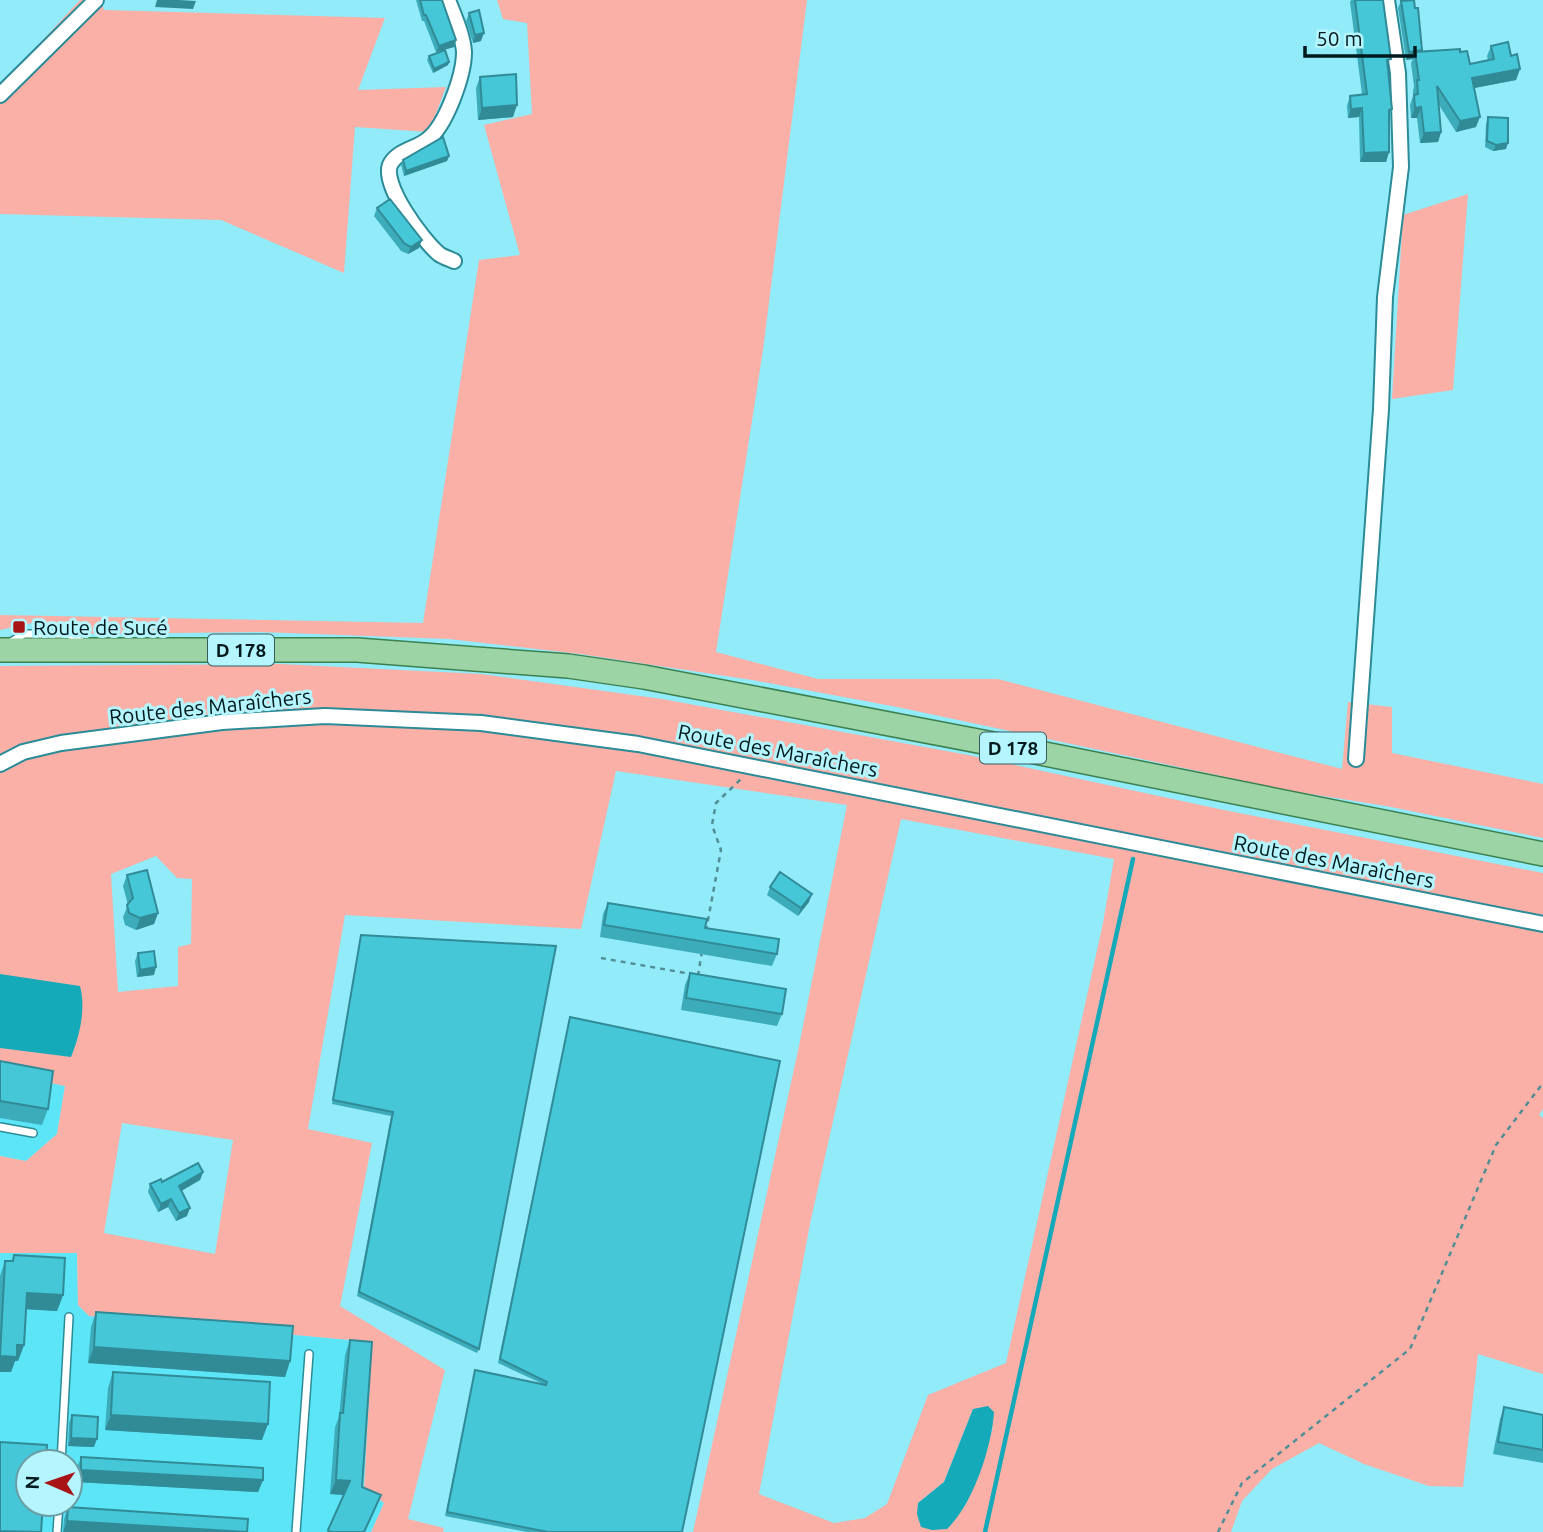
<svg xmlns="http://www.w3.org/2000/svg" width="1543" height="1532" font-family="Ubuntu,sans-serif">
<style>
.built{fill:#5ce5f7;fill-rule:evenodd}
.green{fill:#fab0a7;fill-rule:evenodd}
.water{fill:#15aaba}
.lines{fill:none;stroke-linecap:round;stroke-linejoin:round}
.stream{stroke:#15aaba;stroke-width:4.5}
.service-casing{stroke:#2b8b97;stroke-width:10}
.minor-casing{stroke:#2b8b97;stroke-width:18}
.primary-casing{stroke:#3c804f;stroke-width:26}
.path{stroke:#518e96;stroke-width:2.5;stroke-dasharray:5 5;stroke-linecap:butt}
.service{stroke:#fff;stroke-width:7}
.minor{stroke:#fff;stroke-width:14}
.primary{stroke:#9dd4a6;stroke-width:23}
.wall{fill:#3cabba}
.shaded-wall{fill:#318b97}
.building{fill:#46c7d8;stroke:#318b97;stroke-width:2}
.poi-dot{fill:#a81316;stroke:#b4f5fe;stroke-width:2.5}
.labels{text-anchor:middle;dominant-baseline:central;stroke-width:6;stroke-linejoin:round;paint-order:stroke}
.shield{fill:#b4f5fe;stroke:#375c60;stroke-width:2}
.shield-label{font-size:19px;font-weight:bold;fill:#011a1d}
.poi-label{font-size:21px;fill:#011a1d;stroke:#b4f5fe;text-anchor:start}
.street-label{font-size:21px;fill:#011a1d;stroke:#b4f5fe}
</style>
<rect width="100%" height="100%" fill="#92ebf8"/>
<path class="built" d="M0 1072 65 1086 57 1134 26 1161 0 1156Z
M0 1253H77L78 1305 89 1316 372 1342 364 1488 384 1503 371 1532H0ZM28 1462H70V1504H28Z"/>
<path class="green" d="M80 0H100L104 10 385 18 358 90 446 87 429 132 355 127 344 273 221 220 0 214V86Z
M497 0H807L763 350 716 652 818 679H998L1342 769 1348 702 1392 707V753L1543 784V838L1386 806 1292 791 897 707 752 680 580 654 449 639 260 632 93 634 65 624 32 623 0 630V615L423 623 479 260 520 255 484 125 532 114 527 23 503 19Z
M1468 194 1453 390 1392 399 1403 215Z
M280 664 481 674 662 699 968 755 1219 809 1543 873V1109L1539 1115 1543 1118V1374L1478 1354 1463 1487 1429 1486 1364 1464 1319 1443 1272 1469 1242 1501 1231 1532H693L799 1046 847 805 616 771 581 929 345 915 308 1129 372 1143 340 1306 445 1370 408 1519 444 1528 443 1532H371L384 1503 364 1489 372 1342 89 1316 78 1305 77 1253H0V1156L26 1161 57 1134 65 1086 0 1072V666ZM901 819 1114 859 1103 923 1006 1363 928 1395 887 1504 865 1518 834 1523 759 1494 811 1219ZM156 856 177 878 192 879 191 944 178 947V986L118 992 111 874ZM122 1123 233 1140 215 1254 104 1233ZM973 1409 993 1427 981 1468 965 1506 918 1503 944 1482Z"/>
<path class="water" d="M0 974 80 986C86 1009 80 1035 71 1057L0 1048Z
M988 1406 994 1412C992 1446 973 1505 947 1529L932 1530 921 1527 917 1514 918 1503 944 1482 973 1409Z"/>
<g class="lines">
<path class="stream" d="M985 1532 1133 859"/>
<defs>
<path id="service" d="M11 642 24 634H68L82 642
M0 1127 33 1133
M61 1462 69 1317
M57 1532 59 1504
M296 1532 309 1354"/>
<path id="minor" d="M448 0C454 16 463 35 464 52 464 75 446 126 427 140 416 149 399 150 391 163 379 182 423 241 439 254 443 257 450 259 454 261
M0 95 96 0
M1356 759 1381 409 1385 297 1401 167 1398 73 1387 0
M0 764 23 752 61 743 222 722 325 716 481 723 638 744 1543 924"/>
<path id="primary" d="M0 650H357L568 666 644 677 1025 750 1543 854"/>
</defs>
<use href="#service" class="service-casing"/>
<use href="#minor" class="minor-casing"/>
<use href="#primary" class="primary-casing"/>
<path class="path" d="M706 931 721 850 712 825 716 803 741 779
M601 958 691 974
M698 976 702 951
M1218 1532 1242 1483 1410 1349 1496 1145 1543 1083"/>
<use href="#service" class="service"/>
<use href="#minor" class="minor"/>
<use href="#primary" class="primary"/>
</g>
<path class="wall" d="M416 0H442L456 40 454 47 436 52 424 21H422Z
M1351 0H1383L1388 69 1392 109 1389 119V152L1386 162H1360L1359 117 1348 118 1347 106 1350 96 1362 94 1350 2Z
M1401 1 1422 50 1421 52H1460L1470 64 1488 60 1487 56 1491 46 1511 56 1520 69 1516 80 1474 88 1476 127 1456 132 1439 105 1441 132 1438 142 1420 143 1417 118H1411L1410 105 1413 96V91L1414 86 1411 63 1413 59 1406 60 1398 8Z
M469 13 481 41 473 43 466 21Z
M429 56 449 62 448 65 433 73 427 60Z
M480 77 513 117 478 120 476 88Z
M1488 117 1506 149 1493 151 1485 147 1486 124Z
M449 156 447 161 404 176 401 165 403 160Z
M377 208 419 248 408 254 401 251 374 216Z
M127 875 158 913 154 924 136 930 125 925 123 917 128 905 123 886Z
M770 887 809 902 798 916 767 895Z
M608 903 705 928 777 954 772 966 600 937 603 914Z
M361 935 479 1349 477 1353 357 1296 391 1116 332 1104Z
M138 953 154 975 137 977 135 961Z
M690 973 782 1014 777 1026 681 1010 685 985Z
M570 1017 682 1532H527L445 1516 475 1370 543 1384 498 1363Z
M0 1061 48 1109 42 1125 0 1118Z
M203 1172 200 1180 181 1191 187 1216 176 1221 168 1207 158 1212 148 1192 150 1184Z
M14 1255 63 1295 57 1311 26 1309 24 1345 18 1361H15L11 1372H0V1276L5 1261H12Z
M96 1312 290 1361 285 1377 88 1363 91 1327Z
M350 1340 362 1487 381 1495 365 1532H327L344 1495 330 1494 335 1427 339 1417 345 1355Z
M113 1372 262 1440 105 1430 108 1388Z
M1504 1407 1543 1415V1463L1493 1454 1500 1419Z
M72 1415 94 1447 68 1446 69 1423Z
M81 1457 263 1480 258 1492 76 1482 77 1468Z
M68 1507 247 1532H63L64 1519Z"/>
<path class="shaded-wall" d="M157 0H179L196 1 193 9 155 7Z
M484 33 481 41 473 43 475 35Z
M456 40 454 47 436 52 439 46Z
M1422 50 1419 58 1415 52 1413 59 1406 60 1409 52Z
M449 62 448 65 433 73 434 69Z
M1520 69 1516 80 1469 89 1472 78Z
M517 105 513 117 478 120 482 108Z
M1421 107 1417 118H1411L1415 108Z
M1362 108 1359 117 1348 118 1351 109Z
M1480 117 1476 127 1456 132 1460 121Z
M1441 132 1438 142 1420 143 1424 133Z
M1508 143 1506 149 1493 151 1496 145Z
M1389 152 1386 162H1360L1364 153Z
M449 156 447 161 404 176 406 171Z
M422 240 419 248 408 254 411 247Z
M812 894 809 902 798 916 801 908Z
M158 913 154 924 136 930 140 918Z
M156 967 154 975 137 977 140 970Z
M203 1172 200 1180 176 1194 179 1186Z
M171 1199 168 1207 158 1212 161 1204Z
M190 1208 187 1216 176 1221 179 1213Z
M27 1293 63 1295 57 1311 22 1309Z
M17 1345H24L18 1361H15L11 1372H0V1356Z
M94 1347 290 1361 285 1377 88 1363Z
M111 1415 268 1424 262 1440 105 1430Z
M71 1438 97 1439 94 1447 68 1446Z
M81 1470 263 1480 258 1492 76 1482Z
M336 1480 350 1481 345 1495 330 1494Z
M67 1521 240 1532H63Z"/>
<path class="building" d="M420 0H442L456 40 439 46 426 15H424Z
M1355 0H1383L1391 59 1387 60 1392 109 1389 110V152L1364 153 1362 108 1351 109 1350 96 1367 94Z
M1414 0 1415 8H1418L1422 50 1409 52 1401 1Z
M479 10 484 33 475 35 469 13Z
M1508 42 1511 56 1517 54 1520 69 1472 78 1480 117 1460 121 1437 86 1441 132 1424 133 1421 107 1415 108 1414 95 1418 94 1417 80H1419L1415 52 1460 49V52L1467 51 1470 64 1494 59 1491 46Z
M445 50 449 62 434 69 429 56Z
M516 74 517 105 482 108 480 77Z
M1488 117 1508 118V143L1496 145 1487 141Z
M443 137 449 156 406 171 403 160Z
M390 199 422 240 411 247 404 243 377 208Z
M147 870 158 913 140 918 129 913 127 905 133 898 127 875Z
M780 872 812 894 801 908 770 887Z
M608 903 707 919 705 928 779 939 777 954 604 925Z
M361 935 556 946 479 1349 359 1292 393 1112 333 1100Z
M154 951 156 967 140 970 138 953Z
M690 973 786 989 782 1014 686 998Z
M570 1017 780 1061 682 1532H548L447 1512 475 1370 546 1385 547 1382 500 1359Z
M0 1061 53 1071 48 1109 0 1101Z
M198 1163 203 1172 179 1186 190 1208 179 1213 171 1199 161 1204 150 1184 161 1179 162 1182Z
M14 1255 65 1258 63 1295 27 1293 24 1345H17V1357L0 1356 5 1261H13Z
M96 1312 293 1326 290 1361 94 1347Z
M350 1340 372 1342 362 1487 381 1495 364 1532H331L328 1530 350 1481 336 1480 340 1413H343Z
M113 1372 270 1382 268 1424 111 1415Z
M1504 1407 1543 1415V1450L1498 1442Z
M72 1415 98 1417 97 1439 71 1438Z
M0 1442 47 1445 46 1462H28V1504H43L41 1532 0 1531Z
M81 1457 263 1468V1480L81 1470Z
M68 1507 248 1519 247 1532 67 1521Z"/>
<rect class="poi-dot" x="12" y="620" width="14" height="14" rx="3.5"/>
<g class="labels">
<g class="shield">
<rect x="208" y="634.5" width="66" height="31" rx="5"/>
<rect x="980" y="732.5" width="66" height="31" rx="5"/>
</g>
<g class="shield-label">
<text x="241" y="650">D 178</text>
<text x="1013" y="748">D 178</text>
</g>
<g class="poi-label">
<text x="33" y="627">Route de Sucé</text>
</g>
<g class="street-label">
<text transform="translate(210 706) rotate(-6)">Route des Maraîchers</text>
<text transform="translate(778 750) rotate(11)">Route des Maraîchers</text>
<text transform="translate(1334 861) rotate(11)">Route des Maraîchers</text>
</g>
</g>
<g transform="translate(49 1483) rotate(272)"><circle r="33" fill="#b4f5fe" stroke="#6c9da4" stroke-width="2"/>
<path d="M0-5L12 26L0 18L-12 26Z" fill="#a81316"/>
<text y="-10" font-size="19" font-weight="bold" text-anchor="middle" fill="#011a1d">N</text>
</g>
<path d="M1305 46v10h110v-10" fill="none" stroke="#011a1d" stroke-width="3.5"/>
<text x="1316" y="46" font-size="21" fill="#011a1d" stroke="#b4f5fe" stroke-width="5" paint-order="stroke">50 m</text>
</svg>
